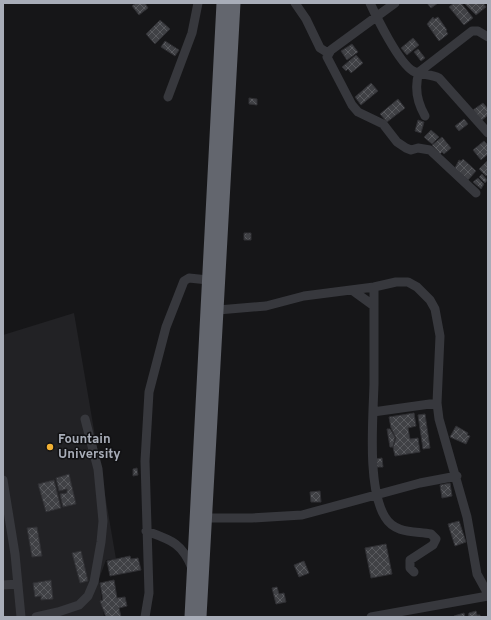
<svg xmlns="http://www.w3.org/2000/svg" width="491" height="620" font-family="Overpass,sans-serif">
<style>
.built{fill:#222225}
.building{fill:url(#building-cross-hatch);stroke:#303034}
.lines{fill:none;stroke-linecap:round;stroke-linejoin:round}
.minor{stroke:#37383d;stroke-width:9}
.highway{stroke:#63666e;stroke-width:13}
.poi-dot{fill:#f2b134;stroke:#111113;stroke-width:1.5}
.labels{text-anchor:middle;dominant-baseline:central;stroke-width:3;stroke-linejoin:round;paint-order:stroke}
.poi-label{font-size:13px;font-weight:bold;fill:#a8adb8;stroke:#111113;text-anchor:start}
</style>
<defs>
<pattern id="building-cross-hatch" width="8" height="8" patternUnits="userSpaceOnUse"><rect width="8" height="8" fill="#404145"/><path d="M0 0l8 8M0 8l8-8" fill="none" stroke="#595a5e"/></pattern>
</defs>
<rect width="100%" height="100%" fill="#161618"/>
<!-- built -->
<path class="built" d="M 74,313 L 116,559 L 106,560 L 99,579 L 104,617 L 3,617 L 3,335 Z"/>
<!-- building -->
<path class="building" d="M 136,3 L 145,3 L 148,8 L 139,15 L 132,6 Z
M 427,3 L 438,3 L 431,8 Z
M 454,3 L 461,3 L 473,18 L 464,25 L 449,7 Z
M 464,3 L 483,3 L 486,7 L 476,15 Z
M 433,17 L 434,19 L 438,17 L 447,30 L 446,31 L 448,34 L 439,41 L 427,24 Z
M 160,20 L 170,29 L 155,44 L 146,34 Z
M 413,38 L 419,45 L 407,55 L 401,48 Z
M 165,41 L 179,50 L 175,56 L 161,47 Z
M 352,44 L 358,52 L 347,60 L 341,51 Z
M 418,49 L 425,58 L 421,61 L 414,52 Z
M 356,55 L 363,63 L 351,73 L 348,69 L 346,71 L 342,67 Z
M 371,83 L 378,91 L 361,105 L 355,97 Z
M 249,98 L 257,99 L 257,105 L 249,104 Z
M 398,99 L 405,108 L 387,122 L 380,114 Z
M 483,103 L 488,109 L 488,115 L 481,121 L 473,110 Z
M 464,119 L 468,124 L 459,131 L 455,126 Z
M 418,120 L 424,122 L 421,133 L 415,131 Z
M 431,130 L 439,137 L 432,144 L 424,137 Z
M 442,137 L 451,148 L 444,154 L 442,152 L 440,154 L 432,145 Z
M 484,141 L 488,145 L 488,154 L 481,160 L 473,150 Z
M 463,159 L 476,171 L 468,180 L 455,168 L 459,160 L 461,161 Z
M 488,160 L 488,174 L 486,176 L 479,169 Z
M 482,174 L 487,180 L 485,183 L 479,177 Z
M 478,178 L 484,184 L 481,189 L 473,182 Z
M 244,233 L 251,233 L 251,240 L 244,240 Z
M 414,413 L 416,426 L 408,428 L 410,439 L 418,438 L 420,452 L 395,456 L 393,447 L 396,438 L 391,428 L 389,417 Z
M 425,414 L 430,448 L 423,449 L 418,415 Z
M 456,426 L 468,433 L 467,435 L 470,436 L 466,444 L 450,437 Z
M 387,429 L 390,429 L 395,437 L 393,447 L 390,447 Z
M 382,458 L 383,467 L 375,467 L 375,459 Z
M 137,468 L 138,475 L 133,476 L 133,469 Z
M 69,474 L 76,504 L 63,507 L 60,494 L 67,493 L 67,489 L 59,491 L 56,478 Z
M 54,480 L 61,508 L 46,512 L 38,484 Z
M 450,483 L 452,496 L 442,498 L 440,485 Z
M 320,491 L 321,502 L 311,502 L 310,492 Z
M 459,521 L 466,542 L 455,546 L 448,524 Z
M 37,527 L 42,556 L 32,557 L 27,528 Z
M 386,544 L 392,574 L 371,578 L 365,548 Z
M 81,551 L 88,581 L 80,583 L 72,553 Z
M 130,556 L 131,559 L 138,558 L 141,570 L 110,576 L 107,561 Z
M 304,561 L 309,573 L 299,577 L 294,565 Z
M 51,580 L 53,599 L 41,600 L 41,596 L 35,597 L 33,583 Z
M 114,580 L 117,598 L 125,597 L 127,606 L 119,608 L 121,617 L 106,617 L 100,601 L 103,600 L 100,583 Z
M 277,587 L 279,594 L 284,593 L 286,602 L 276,604 L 272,588 Z
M 476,611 L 477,615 L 480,615 L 480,617 L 468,617 L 469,613 Z
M 464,613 L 465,617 L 454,617 L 454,616 Z"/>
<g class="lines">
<!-- minor -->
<path class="minor" d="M 295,3 L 306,19 L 320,48 L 328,53
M 370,3 C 377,18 399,63 413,71 C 420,75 431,74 439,78 L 488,133
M 395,3 L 331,50 L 327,57 L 352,105 L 358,112 L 383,124 L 397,142 L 406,148 L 411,150 L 418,148 L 430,150 L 476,193
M 168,97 L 192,33 L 198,3
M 425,116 C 417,102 414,88 419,72 L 472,31 L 478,31 L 488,37
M 374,287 C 374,319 374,352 374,384 C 373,419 367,488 385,517 C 395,534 415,531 431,534 L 436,539 L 433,545 L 410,560 L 410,568 L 414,572
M 352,290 L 374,306
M 218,310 L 266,306 L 304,296 L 374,287 L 396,282 L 408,282 L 417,287 L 430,300 L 435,309 L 440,336 L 437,403 L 439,419 L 467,517 L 477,574 L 488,594
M 373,412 L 437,403
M 3,480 L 15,554 L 21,617
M 207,518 L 252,518 L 302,515 L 420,483 L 457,476
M 146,531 C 171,540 182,543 192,568
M 3,585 L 18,584
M 36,617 L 58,612 L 79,605 L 88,596 L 94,582 L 101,542 L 103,521 L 98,469 L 85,419
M 145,617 L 149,593 L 145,461 L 149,392 L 166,327 L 184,281 L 189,278 L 208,280
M 371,617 L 488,596"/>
<!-- highway -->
<path class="highway" d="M 191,617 L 223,3
M 200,617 L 234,3"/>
</g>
<!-- markers -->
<circle class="poi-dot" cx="50" cy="447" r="4"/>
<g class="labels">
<!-- poi labels -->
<g class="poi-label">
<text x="58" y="440">Fountain<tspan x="58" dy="15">University</tspan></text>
</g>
</g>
<!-- border -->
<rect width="491" height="620" fill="none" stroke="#a8adb8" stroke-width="8"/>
</svg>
